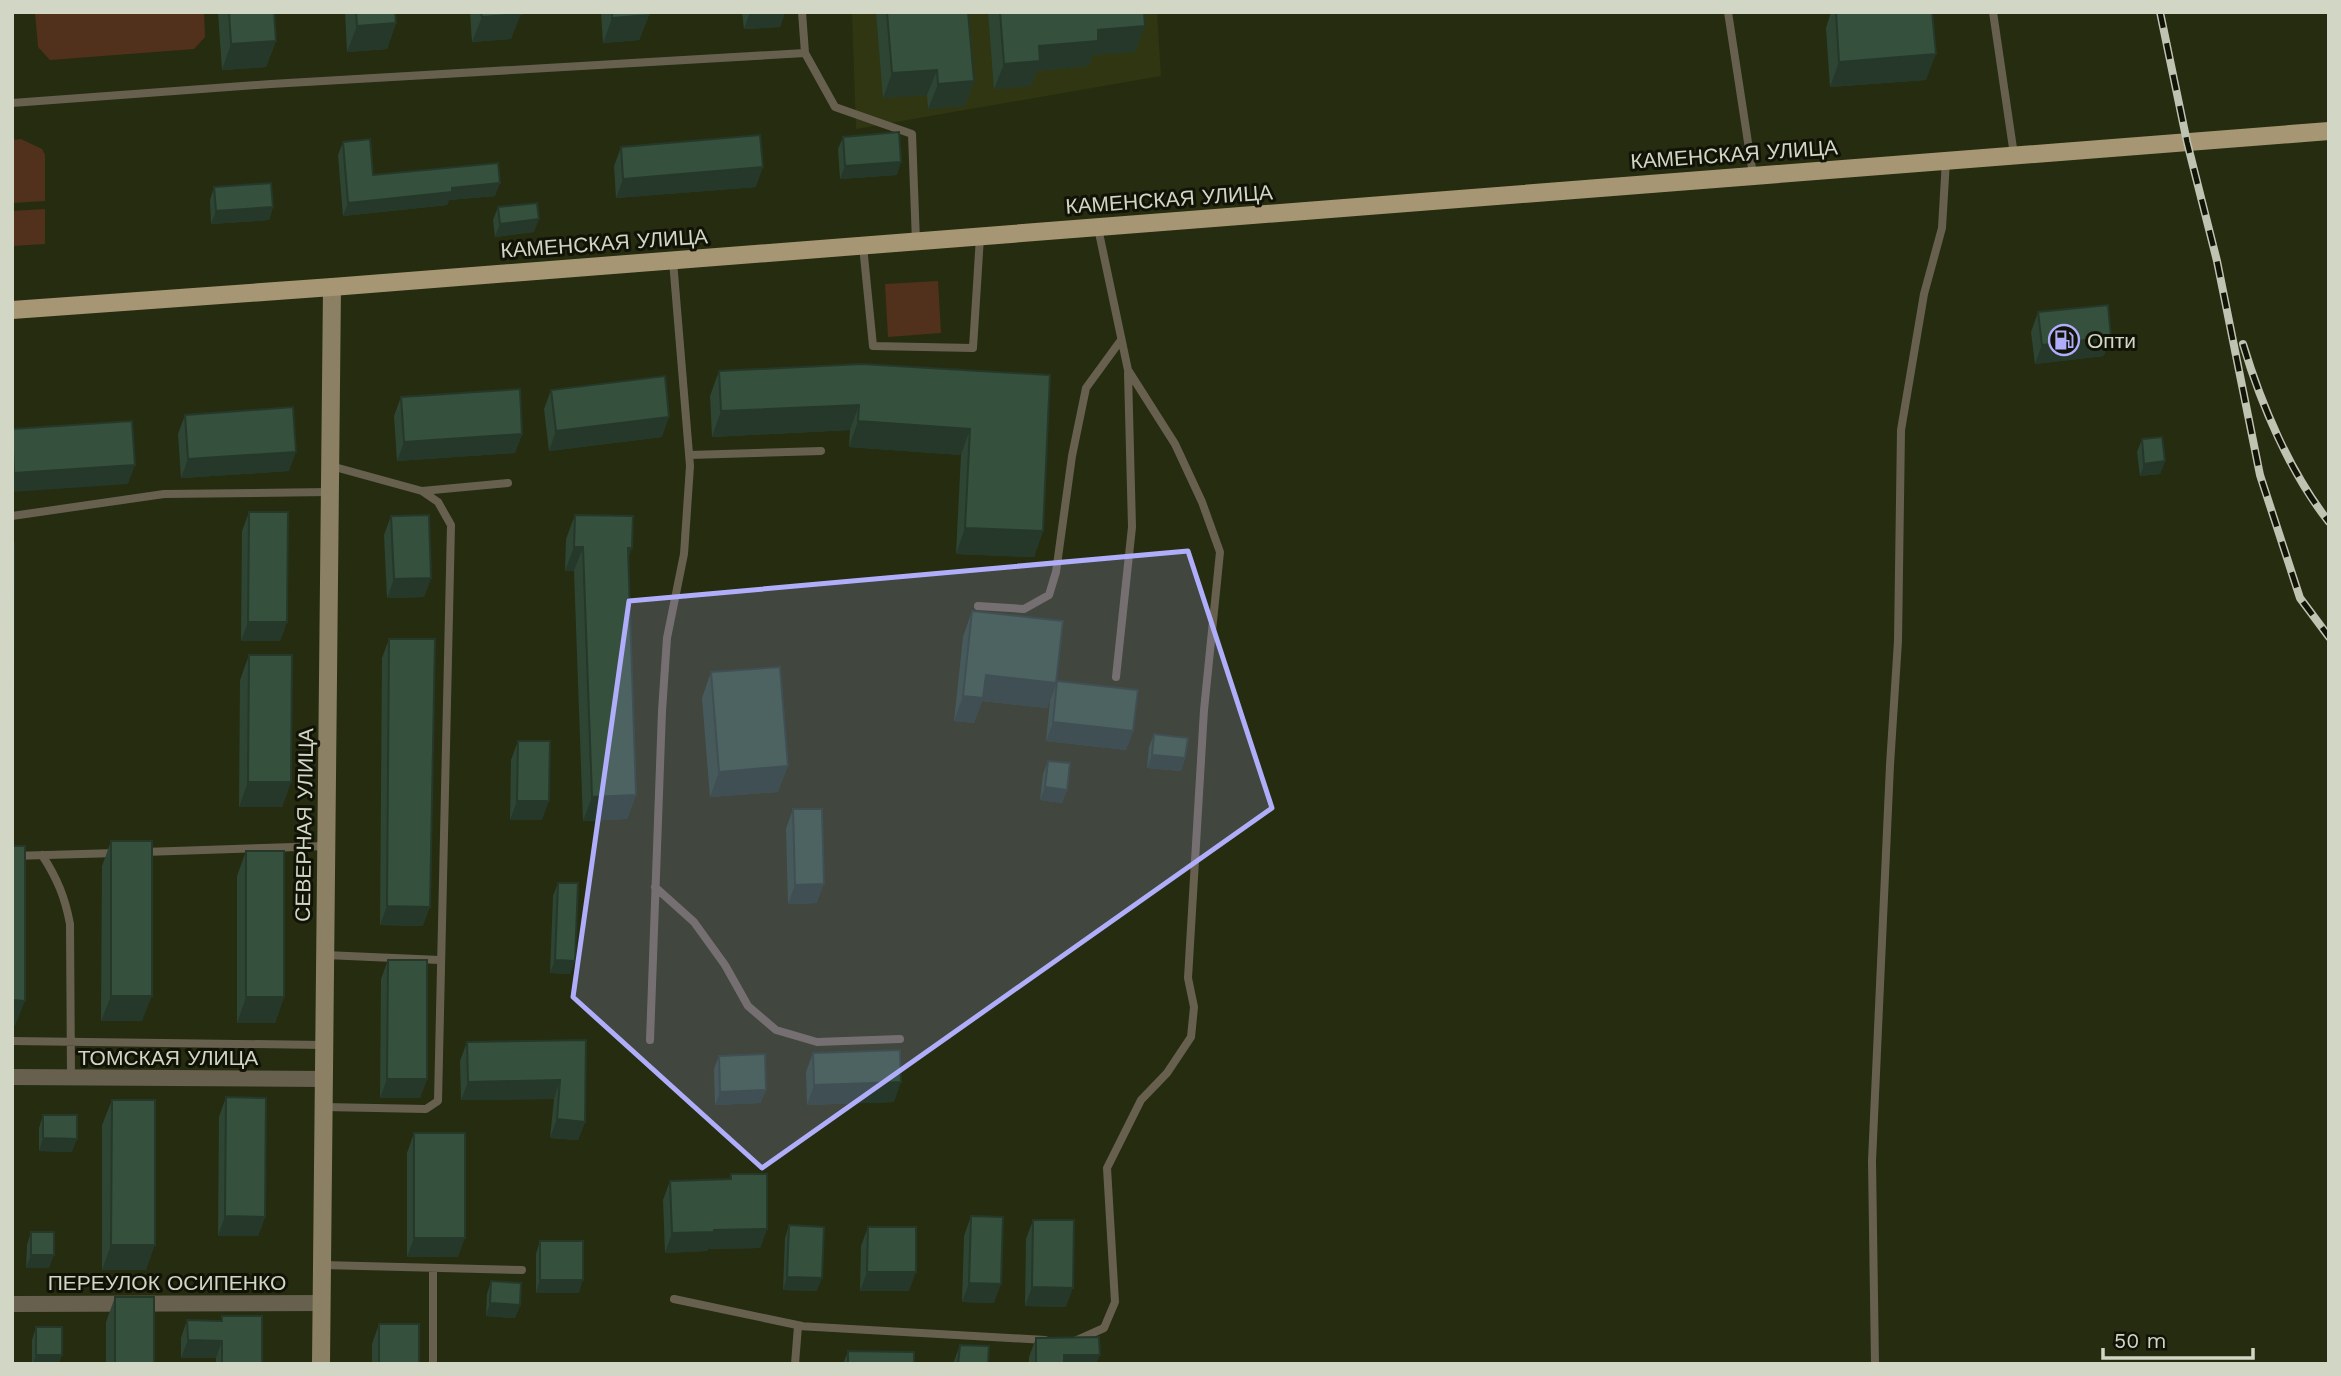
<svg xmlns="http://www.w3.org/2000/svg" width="2341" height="1376" font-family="'Work Sans',sans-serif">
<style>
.built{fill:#2f3611}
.green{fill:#51311c}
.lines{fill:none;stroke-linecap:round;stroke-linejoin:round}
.lane{stroke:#68604f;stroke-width:8}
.street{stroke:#68604f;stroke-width:16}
.secondary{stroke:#8b7f64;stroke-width:18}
.primary{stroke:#a79673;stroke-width:18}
.rail-casing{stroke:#bfc3b1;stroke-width:8}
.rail{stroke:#111307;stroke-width:5;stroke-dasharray:16;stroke-linecap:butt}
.wall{fill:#2e4534}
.shaded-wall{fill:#25382a}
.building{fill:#35503c;stroke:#25382a;stroke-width:2}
.marked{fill:#b0aefa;fill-opacity:0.2;stroke:#b0aefa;stroke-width:5;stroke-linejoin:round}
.labels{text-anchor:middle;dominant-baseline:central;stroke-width:6;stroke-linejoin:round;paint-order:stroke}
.street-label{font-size:21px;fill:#d2d6c5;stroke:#111307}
.poi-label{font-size:21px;fill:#d2d6c5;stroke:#111307;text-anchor:start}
</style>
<rect width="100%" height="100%" fill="#262c10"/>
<!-- built -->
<path class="built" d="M 852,12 L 1157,12 L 1161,76 L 856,129 Z"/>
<!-- green -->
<path class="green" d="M 35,12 L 204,12 L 205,37 L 194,49 L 50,60 L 38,47 Z
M 21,139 L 42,149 L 45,155 L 45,201 L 12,203 L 12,140 Z
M 45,209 L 45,244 L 12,246 L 12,211 Z
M 938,281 L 941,333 L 888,337 L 885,284 Z"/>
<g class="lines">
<!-- lane -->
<path class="lane" d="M 802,12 L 805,53
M 1728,12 L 1753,175
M 1993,12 L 2014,155
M 12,103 L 271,84 L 805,53 L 835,107 L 912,134 L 916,242
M 863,246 L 873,346 L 973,348 L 980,237
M 689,455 L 821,451
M 422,491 L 508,483
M 12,516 L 164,494 L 330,492
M 978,606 L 1024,609 L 1049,595 L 1056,572 L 1072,456 L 1086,388 L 1121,340
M 1116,677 L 1132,527 L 1128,373
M 144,852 L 326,846
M 42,855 C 57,878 65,897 70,924 L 71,1078
M 12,856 L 117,853
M 655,887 L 694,922 L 725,965 L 748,1006 L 776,1030 L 817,1042 L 900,1039
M 325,955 L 440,960
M 650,1040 L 662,711 L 667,638 L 684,554 L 690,466 L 673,261
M 12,1041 L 324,1045
M 324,1107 L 426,1109 L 438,1101 L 451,525 L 438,502 L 422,491 L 331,466
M 322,1265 L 522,1270
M 433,1268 L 433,1364
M 674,1299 L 802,1326
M 1075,1341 L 1104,1328 L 1115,1302 L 1107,1168 L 1141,1100 L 1167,1073 L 1191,1037 L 1194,1007 L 1188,978 L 1204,710 L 1220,552 L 1202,502 L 1175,444 L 1128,370 L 1098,228
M 795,1364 L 798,1326 L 1045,1340
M 1875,1364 L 1872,1161 L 1890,765 L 1898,641 L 1901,430 L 1924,294 L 1942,228 L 1946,160"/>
<!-- street -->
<path class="street" d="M 12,1077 L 324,1079
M 12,1304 L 322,1303"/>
<!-- secondary -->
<path class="secondary" d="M 321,1364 L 332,287"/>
<!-- primary -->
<path class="primary" d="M 12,310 L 332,287 L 2329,131"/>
<!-- rail casing -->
<g class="rail-casing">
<path id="rail" d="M 2160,12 L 2187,142 L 2217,261 L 2260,475 L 2300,598 L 2329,637
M 2243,344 C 2261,404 2290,473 2329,522"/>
</g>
<!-- rail -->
<use href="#rail" class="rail"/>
</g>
<!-- wall -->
<path class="wall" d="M 218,12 L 274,12 L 276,41 L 266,67 L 222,70 Z
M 345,12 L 395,12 L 396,23 L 387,49 L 347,52 Z
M 470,12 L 520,12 L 511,39 L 472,42 Z
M 601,12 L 649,12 L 649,15 L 639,40 L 603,43 Z
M 742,12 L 785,12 L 780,27 L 744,29 Z
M 876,12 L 968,12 L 974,81 L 965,106 L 928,109 L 927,95 L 883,98 Z
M 988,12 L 1144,12 L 1145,26 L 1135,52 L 1093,55 L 1089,66 L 1037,71 L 1031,86 L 994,89 Z
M 1831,12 L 1932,12 L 1926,80 L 1830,87 L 1826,28 Z
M 843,137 L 897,175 L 840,179 L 838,149 Z
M 343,142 L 373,175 L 495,196 L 449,200 L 447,205 L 343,216 L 338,155 Z
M 621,147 L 756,187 L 616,198 L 614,166 Z
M 214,187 L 273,207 L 269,220 L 211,224 L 210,200 Z
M 498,207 L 534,232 L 495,237 L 493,220 Z
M 2038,312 L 2104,356 L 2035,364 L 2031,332 Z
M 719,371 L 1050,375 L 1043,531 L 1034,557 L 956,554 L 961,455 L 849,447 L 850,430 L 712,437 L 710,396 Z
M 551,390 L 662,437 L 549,451 L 544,409 Z
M 401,397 L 522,434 L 515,453 L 397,461 L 394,416 Z
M 185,415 L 289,471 L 181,478 L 178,434 Z
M 2142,439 L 2165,461 L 2160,474 L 2140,476 L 2137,452 Z
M 249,512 L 287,622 L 280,641 L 241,641 L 242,531 Z
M 575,515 L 628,560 L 636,795 L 627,819 L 583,821 L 574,571 L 565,571 L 566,539 Z
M 391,516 L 431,578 L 424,597 L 387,598 L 384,535 Z
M 972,611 L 1056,683 L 1047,708 L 982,701 L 974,723 L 954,721 L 963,637 Z
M 389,639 L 423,926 L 380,925 L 382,658 Z
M 249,655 L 291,782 L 282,807 L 239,807 L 240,680 Z
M 711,672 L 778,792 L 710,797 L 702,698 Z
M 1057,681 L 1133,731 L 1126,750 L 1046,741 L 1050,701 Z
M 1154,734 L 1185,758 L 1181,771 L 1147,768 L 1149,747 Z
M 518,741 L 542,820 L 510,820 L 511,760 Z
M 1048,761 L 1067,790 L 1062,803 L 1040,800 L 1043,774 Z
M 793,809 L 817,903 L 788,904 L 786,829 Z
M 111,841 L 142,1021 L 101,1021 L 102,866 Z
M 246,851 L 284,997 L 275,1023 L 237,1023 L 237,876 Z
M 558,883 L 575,961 L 570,974 L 550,973 L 553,896 Z
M 388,960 L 427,1079 L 420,1098 L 380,1098 L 381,979 Z
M 586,1040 L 585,1122 L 578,1140 L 550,1138 L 554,1099 L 461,1100 L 460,1061 L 467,1042 Z
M 813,1053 L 894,1102 L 807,1105 L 806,1072 Z
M 719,1056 L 761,1103 L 715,1105 L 714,1069 Z
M 226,1097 L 265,1217 L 258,1236 L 218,1236 L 219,1117 Z
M 112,1100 L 146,1270 L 102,1270 L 102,1125 Z
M 43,1115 L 72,1152 L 39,1151 L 39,1128 Z
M 414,1133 L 458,1257 L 407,1257 L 407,1153 Z
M 731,1174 L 767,1229 L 760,1248 L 708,1249 L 707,1251 L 665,1253 L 663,1200 L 670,1181 L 729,1179 Z
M 971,1216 L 994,1303 L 962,1302 L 964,1236 Z
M 1033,1220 L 1066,1307 L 1025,1306 L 1026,1239 Z
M 789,1225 L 817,1291 L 783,1290 L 785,1238 Z
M 868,1227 L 909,1291 L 860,1291 L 861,1246 Z
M 31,1232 L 49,1268 L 26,1268 L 27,1245 Z
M 540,1241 L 579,1293 L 536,1293 L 536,1254 Z
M 491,1281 L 520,1305 L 515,1318 L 486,1316 L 487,1294 Z
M 115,1297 L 154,1364 L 106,1364 L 106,1322 Z
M 222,1316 L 262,1364 L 216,1364 L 216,1358 L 181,1358 L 181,1338 L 187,1320 L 221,1321 Z
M 379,1324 L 419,1364 L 372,1364 L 372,1344 Z
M 36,1327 L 59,1364 L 32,1364 L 32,1340 Z
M 1036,1338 L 1096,1364 L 1029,1364 L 1029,1357 Z
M 960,1345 L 988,1364 L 953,1364 Z
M 848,1351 L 914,1364 L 843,1364 Z"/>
<!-- shaded-wall -->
<path class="shaded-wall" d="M 750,12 L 785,12 L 780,27 L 744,29 Z
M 521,14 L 511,39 L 472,42 L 482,17 Z
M 649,15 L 639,40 L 603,43 L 612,18 Z
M 396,23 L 387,49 L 347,52 L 357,26 Z
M 1145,26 L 1135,52 L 1093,55 L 1089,66 L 1037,71 L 1031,86 L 994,89 L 1004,64 L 1039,46 L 1098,30 Z
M 276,41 L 266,67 L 222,70 L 231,44 Z
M 1936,54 L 1926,80 L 1830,87 L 1839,62 Z
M 937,70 L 927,95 L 883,98 L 892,73 Z
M 974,81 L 965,106 L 928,109 L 938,84 Z
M 901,162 L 897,175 L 840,179 L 845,166 Z
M 763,167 L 756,187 L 616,198 L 623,179 Z
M 500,183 L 495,196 L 449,200 L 447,205 L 343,216 L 348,203 L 452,188 Z
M 273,207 L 269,220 L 211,224 L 216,211 Z
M 539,219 L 534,232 L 495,237 L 500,224 Z
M 2111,337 L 2104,356 L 2035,364 L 2042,345 Z
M 859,405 L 850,430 L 712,437 L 721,411 Z
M 669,417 L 662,437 L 549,451 L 556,431 Z
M 858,421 L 970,429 L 961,455 L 849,447 Z
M 522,434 L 515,453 L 397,461 L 404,442 Z
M 296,452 L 289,471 L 181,478 L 188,459 Z
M 2165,461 L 2160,474 L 2140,476 L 2144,464 Z
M 135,465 L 128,484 L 12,492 L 12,477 L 14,473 Z
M 965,528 L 1043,531 L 1034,557 L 956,554 Z
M 574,547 L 583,547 L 574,571 L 565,571 Z
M 628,548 L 632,548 L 624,572 Z
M 431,578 L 424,597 L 387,598 L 394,579 Z
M 248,622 L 287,622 L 280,641 L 241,641 Z
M 986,675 L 1056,683 L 1047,708 L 982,701 L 974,723 L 954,721 L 963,696 Z
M 1053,722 L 1133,731 L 1126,750 L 1046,741 Z
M 1152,755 L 1185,758 L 1181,771 L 1147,768 Z
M 788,766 L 778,792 L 710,797 L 719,772 Z
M 248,782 L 291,782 L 282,807 L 239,807 Z
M 1045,787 L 1067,790 L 1062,803 L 1040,800 Z
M 636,795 L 627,819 L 583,821 L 592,797 Z
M 517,801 L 549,801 L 542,820 L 510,820 Z
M 824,884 L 817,903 L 788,904 L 795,885 Z
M 387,906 L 430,907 L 423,926 L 380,925 Z
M 555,960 L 575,961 L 570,974 L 550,973 Z
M 111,996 L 152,996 L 142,1021 L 101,1021 Z
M 246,997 L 284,997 L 275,1023 L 237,1023 Z
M 12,1000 L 25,1001 L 15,1026 L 12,1026 Z
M 387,1079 L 427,1079 L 420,1098 L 380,1098 Z
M 560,1080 L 554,1099 L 461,1100 L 468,1082 Z
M 901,1082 L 894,1102 L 807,1105 L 814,1085 Z
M 766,1090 L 761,1103 L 715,1105 L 720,1092 Z
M 557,1119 L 585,1122 L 578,1140 L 550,1138 Z
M 43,1138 L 77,1139 L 72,1152 L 39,1151 Z
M 225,1216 L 265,1217 L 258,1236 L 218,1236 Z
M 767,1229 L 760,1248 L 708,1249 L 707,1251 L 665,1253 L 672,1233 L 714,1230 Z
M 414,1238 L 465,1238 L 458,1257 L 407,1257 Z
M 111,1245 L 155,1245 L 146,1270 L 102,1270 Z
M 31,1255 L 54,1255 L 49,1268 L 26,1268 Z
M 867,1272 L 916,1272 L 909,1291 L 860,1291 Z
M 787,1277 L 822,1278 L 817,1291 L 783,1290 Z
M 540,1280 L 583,1280 L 579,1293 L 536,1293 Z
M 969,1283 L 1001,1284 L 994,1303 L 962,1302 Z
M 1032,1287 L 1073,1288 L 1066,1307 L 1025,1306 Z
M 490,1303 L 520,1305 L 515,1318 L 486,1316 Z
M 188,1340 L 222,1341 L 216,1358 L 181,1358 Z
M 36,1355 L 62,1355 L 59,1364 L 33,1364 Z
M 1064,1355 L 1100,1355 L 1096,1364 L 1061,1364 Z"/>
<!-- building -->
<path class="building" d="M 229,12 L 274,12 L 276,41 L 231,44 Z
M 356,12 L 395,12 L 396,23 L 357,26 Z
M 481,12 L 520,12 L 521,14 L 482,17 Z
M 612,12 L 649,12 L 649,15 L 612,18 Z
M 887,12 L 968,12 L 974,81 L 938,84 L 937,70 L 892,73 Z
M 1000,12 L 1144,12 L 1145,26 L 1098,30 L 1098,41 L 1039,46 L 1040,61 L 1004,64 Z
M 1836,12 L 1932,12 L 1936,54 L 1839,62 Z
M 899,132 L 901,162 L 845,166 L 843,137 Z
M 760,135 L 763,167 L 623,179 L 621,147 Z
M 370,139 L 373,175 L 498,163 L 500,183 L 452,188 L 452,192 L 348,203 L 343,142 Z
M 271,183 L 273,207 L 216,211 L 214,187 Z
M 537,203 L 539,219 L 500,224 L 498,207 Z
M 2108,305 L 2111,337 L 2042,345 L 2038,312 Z
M 862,364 L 1050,375 L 1043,531 L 965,528 L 970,429 L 858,421 L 859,405 L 721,411 L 719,371 Z
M 665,376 L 669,417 L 556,431 L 551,390 Z
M 520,389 L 522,434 L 404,442 L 401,397 Z
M 293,407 L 296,452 L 188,459 L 185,415 Z
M 132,421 L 135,465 L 14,473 L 12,429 Z
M 2162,437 L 2165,461 L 2144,464 L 2142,439 Z
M 249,512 L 288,512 L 287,622 L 248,622 Z
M 429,515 L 431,578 L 394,579 L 391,516 Z
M 575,515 L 633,516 L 632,548 L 628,548 L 636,795 L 592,797 L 583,547 L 574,547 Z
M 12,542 L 14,543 L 13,734 L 12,734 Z
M 972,611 L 1063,621 L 1056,683 L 986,675 L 983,698 L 963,696 Z
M 389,639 L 435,639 L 430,907 L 387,906 Z
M 249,655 L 292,655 L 291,782 L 248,782 Z
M 780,667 L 788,766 L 719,772 L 711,672 Z
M 1057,681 L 1138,690 L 1133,731 L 1053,722 Z
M 1154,734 L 1188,738 L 1185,758 L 1152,755 Z
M 518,741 L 550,741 L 549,801 L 517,801 Z
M 1048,761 L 1070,763 L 1067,790 L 1045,787 Z
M 793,809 L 822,809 L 824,884 L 795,885 Z
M 111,841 L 152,841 L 152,996 L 111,996 Z
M 12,846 L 25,846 L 25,1001 L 12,1000 Z
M 246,851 L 284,851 L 284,997 L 246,997 Z
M 558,883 L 578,883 L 575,961 L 555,960 Z
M 388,960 L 427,960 L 427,1079 L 387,1079 Z
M 586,1040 L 585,1122 L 557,1119 L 560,1080 L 468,1082 L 467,1042 Z
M 900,1050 L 901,1082 L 814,1085 L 813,1053 Z
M 765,1054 L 766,1090 L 720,1092 L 719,1056 Z
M 226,1097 L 266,1098 L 265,1217 L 225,1216 Z
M 112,1100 L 155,1100 L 155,1245 L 111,1245 Z
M 43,1115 L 77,1115 L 77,1139 L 43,1138 Z
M 414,1133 L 465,1133 L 465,1238 L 414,1238 Z
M 731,1174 L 767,1174 L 767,1229 L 714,1230 L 714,1232 L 672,1233 L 670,1181 L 731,1179 Z
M 971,1216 L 1003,1217 L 1001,1284 L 969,1283 Z
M 1033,1220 L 1074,1220 L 1073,1288 L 1032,1287 Z
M 789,1225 L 824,1227 L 822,1278 L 787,1277 Z
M 868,1227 L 916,1227 L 916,1272 L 867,1272 Z
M 31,1232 L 54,1232 L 54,1255 L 31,1255 Z
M 540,1241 L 583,1241 L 583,1280 L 540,1280 Z
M 491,1281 L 521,1283 L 520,1305 L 490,1303 Z
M 115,1297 L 154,1297 L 154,1364 L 115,1364 Z
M 222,1316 L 262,1316 L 262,1364 L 222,1364 L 222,1341 L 188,1340 L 187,1320 L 222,1321 Z
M 379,1324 L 419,1324 L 419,1364 L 379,1364 Z
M 36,1327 L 62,1327 L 62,1355 L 36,1355 Z
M 1099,1337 L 1100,1355 L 1064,1355 L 1064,1364 L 1036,1364 L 1036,1338 Z
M 960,1345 L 989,1346 L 988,1364 L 958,1364 Z
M 848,1351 L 914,1352 L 914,1364 L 848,1364 Z"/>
<!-- marked area -->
<path class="marked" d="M 1188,551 L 1272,808 L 762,1168 L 573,997 L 629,601 Z"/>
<!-- icons -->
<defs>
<g id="fuel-ring" transform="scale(1.575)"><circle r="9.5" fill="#111307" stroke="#b0aefa" stroke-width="1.5"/><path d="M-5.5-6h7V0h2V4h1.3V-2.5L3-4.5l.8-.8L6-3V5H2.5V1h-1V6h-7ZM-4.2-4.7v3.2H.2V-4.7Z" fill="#b0aefa"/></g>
</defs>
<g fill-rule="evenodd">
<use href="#fuel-ring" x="2064" y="340"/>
</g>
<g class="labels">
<!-- street labels -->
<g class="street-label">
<text transform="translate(1734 154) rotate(-4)">КАМЕНСКАЯ УЛИЦА</text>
<text transform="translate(1169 199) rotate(-4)">КАМЕНСКАЯ УЛИЦА</text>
<text transform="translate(604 243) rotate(-4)">КАМЕНСКАЯ УЛИЦА</text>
<text transform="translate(304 825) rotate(-89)">СЕВЕРНАЯ УЛИЦА</text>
<text x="168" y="1057">ТОМСКАЯ УЛИЦА</text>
<text x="167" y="1282">ПЕРЕУЛОК ОСИПЕНКО</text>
</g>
<!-- poi labels -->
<g class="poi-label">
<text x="2087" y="340">Опти</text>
</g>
</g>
<!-- border -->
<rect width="2341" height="1376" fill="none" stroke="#d2d6c5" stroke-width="28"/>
<!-- scale -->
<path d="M2103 1348v10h150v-10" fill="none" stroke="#d2d6c5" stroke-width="3.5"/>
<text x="2114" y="1348" font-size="21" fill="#d2d6c5" stroke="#111307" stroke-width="5" paint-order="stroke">50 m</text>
</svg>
